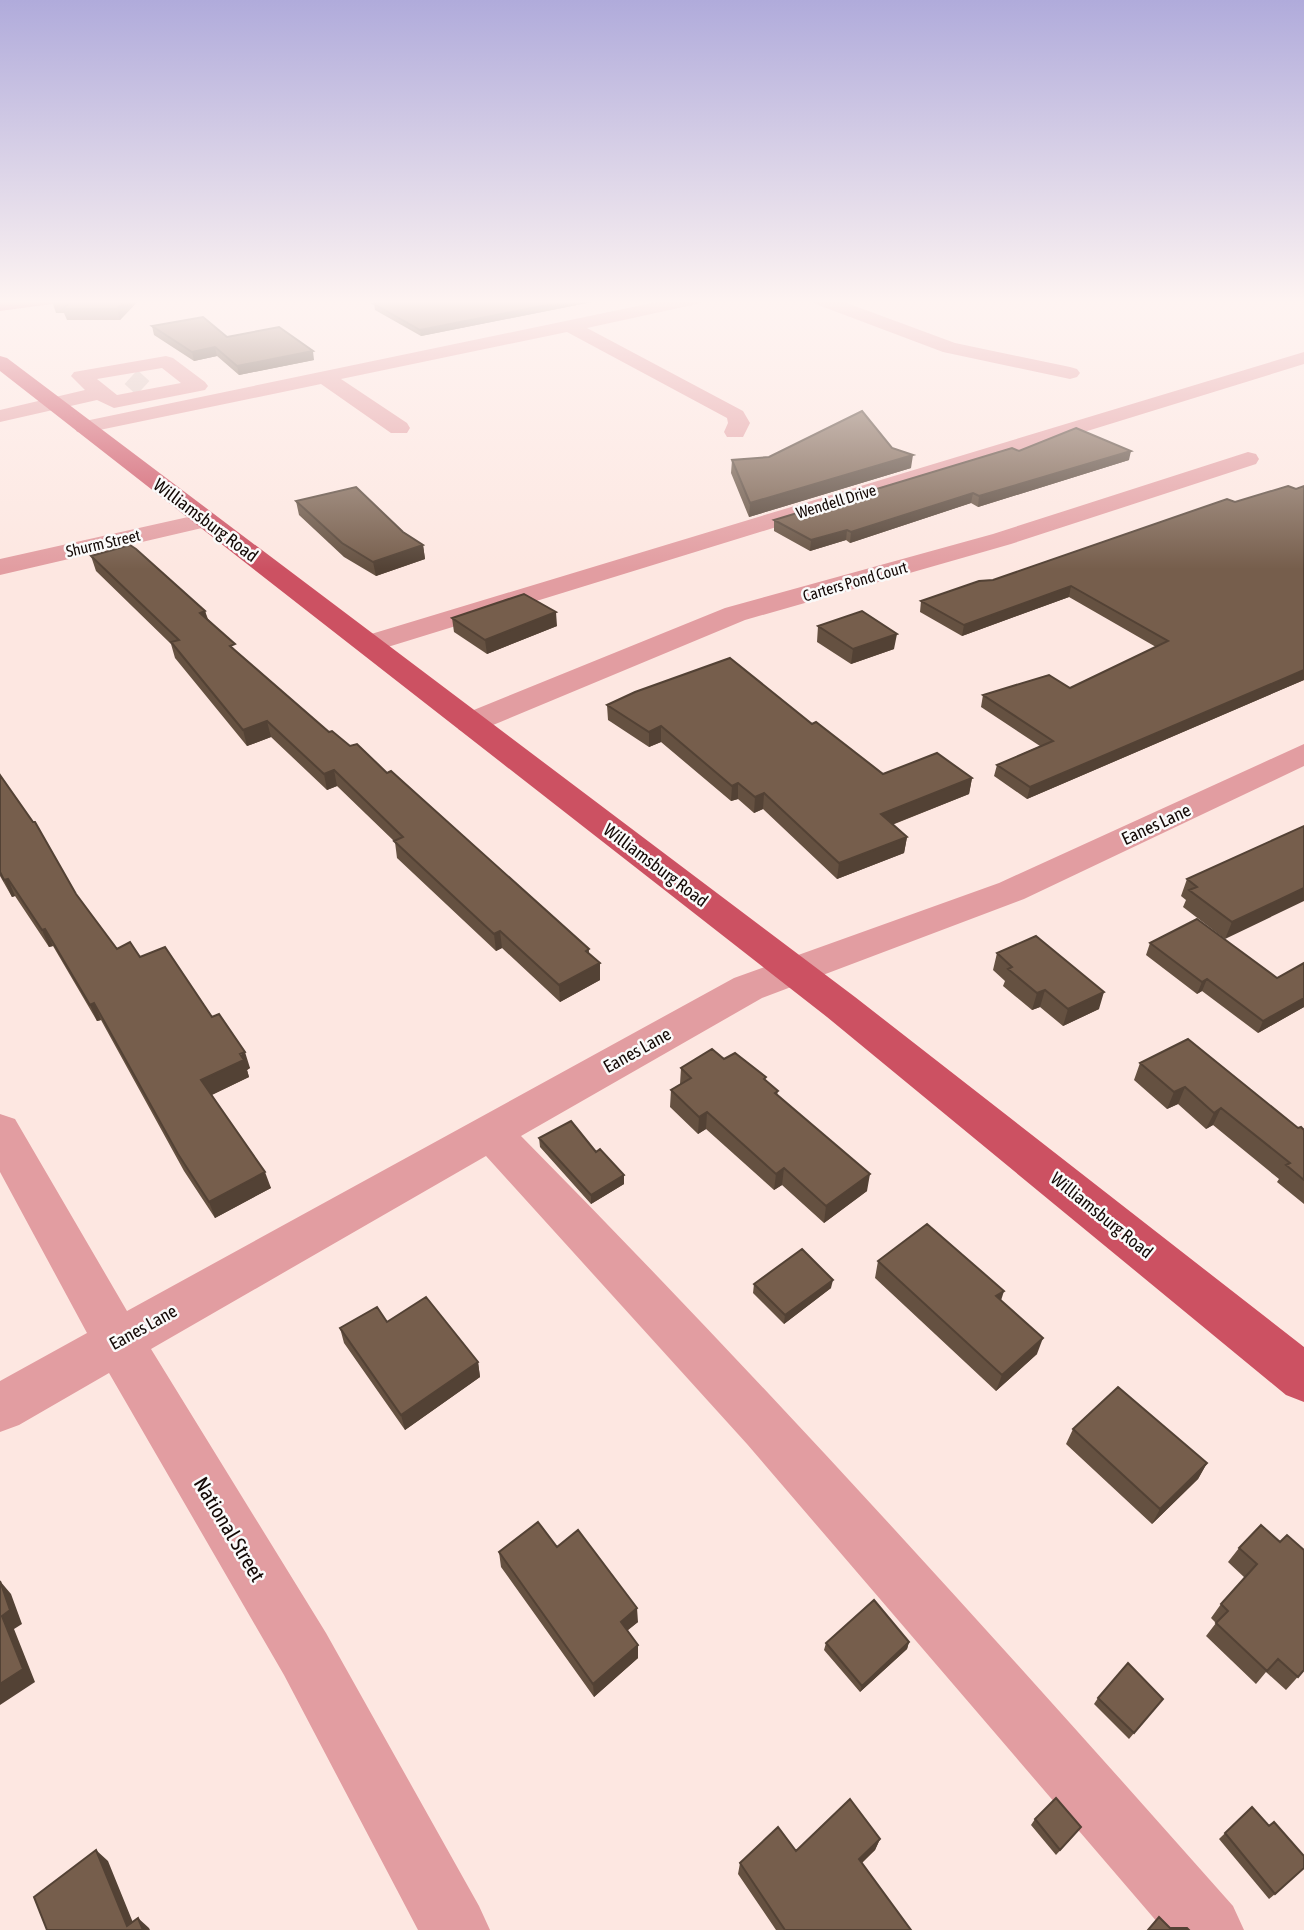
<svg xmlns="http://www.w3.org/2000/svg" width="1304" height="1930" font-family="'Asap Condensed',sans-serif">
<style>
.lines{fill:none;stroke-linecap:round;stroke-linejoin:round}
.minor-tunnel{stroke:#dac6c0;stroke-width:19;stroke-dasharray:19 10;stroke-linecap:butt}
.minor{fill:#e29da1;fill-rule:evenodd}
.major{fill:#cc5162;fill-rule:evenodd}
.wall{fill:#655141}
.shaded-wall{fill:#534235}
.building{fill:#765e4c;stroke:#534235;stroke-width:2}
.labels{text-anchor:middle;dominant-baseline:central;stroke-width:5;stroke-linejoin:round;paint-order:stroke}
.far-street-label{font-size:16px;fill:#140906;stroke:#fafafa}
.street-label{font-size:18px;fill:#140906;stroke:#fafafa}
.near-street-label{font-size:21px;fill:#140906;stroke:#fafafa}
</style>
<rect width="100%" height="100%" fill="#fde7e1"/>
<g class="lines">
<!-- minor-tunnel -->
<path class="minor-tunnel" d="M 131,377 L 143,388"/>
<!-- minor -->
<path class="minor" d="M 671,299 L 706,299 L 697,304 L 587,328 L 743,411 L 750,423 L 743,437 L 727,437 L 724,432 L 728,423 L 727,418 L 567,332 L 341,379 L 407,423 L 410,428 L 407,433 L 391,433 L 321,384 L 85,433 L 77,432 L 74,427 L 77,422 L 85,421 Z
M 810,299 L 836,299 L 955,343 L 1070,367 L 1077,369 L 1080,373 L 1077,377 L 1070,379 L 943,352 L 813,303 Z
M 1304,352 L 1304,364 L 378,650 L 368,653 L 358,650 L 354,644 L 358,638 Z
M 166,356 L 173,358 L 205,382 L 208,386 L 205,390 L 114,408 L 97,400 L 0,422 L 0,410 L 85,390 L 71,376 L 74,372 ZM 162,368 L 181,383 L 117,395 L 97,379 Z
M 1248,452 L 1256,454 L 1259,459 L 1256,464 L 1011,544 L 745,620 L 481,730 L 470,732 L 459,730 L 455,723 L 459,716 L 725,608 L 993,534 Z
M 206,513 L 215,515 L 218,520 L 215,525 L 0,575 L 0,559 Z
M 1304,744 L 1304,766 L 1024,899 L 762,998 L 521,1136 C 767,1385 1001,1644 1233,1906 L 1244,1930 L 1164,1930 L 747,1444 L 486,1156 L 151,1349 L 326,1633 L 479,1906 L 490,1930 L 418,1930 L 284,1675 L 109,1373 L 19,1425 L 0,1432 L 0,1381 L 87,1333 L 0,1172 L 0,1114 L 15,1119 L 127,1311 L 734,978 L 999,883 Z"/>
<!-- major -->
<path class="major" d="M 12,299 L 61,299 L 52,304 L 0,311 L 0,301 Z
M 0,356 L 7,358 L 855,997 L 1304,1347 L 1304,1402 L 1286,1395 L 827,1017 L 0,371 Z"/>
</g>
<!-- wall -->
<path class="wall" d="M 55,299 L 140,299 L 120,320 L 67,320 L 64,313 L 56,313 L 52,301 Z
M 607,299 L 421,336 L 375,310 L 374,304 Z
M 152,326 L 227,337 L 314,360 L 239,375 L 217,356 L 194,361 L 154,335 Z
M 892,448 L 911,468 L 749,517 L 731,473 L 732,460 Z
M 1019,451 L 1129,460 L 978,507 L 971,503 L 850,543 L 846,540 L 810,551 L 774,531 L 774,520 Z
M 1304,486 L 1304,680 L 1027,799 L 994,776 L 997,765 L 1040,746 L 981,707 L 983,695 L 1070,688 L 1156,647 L 1069,597 L 962,636 L 920,612 L 921,601 L 993,580 L 1235,502 L 1296,489 Z
M 296,501 L 403,532 L 423,545 L 425,559 L 376,576 L 344,557 L 299,515 Z
M 91,556 L 205,611 L 208,619 L 237,652 L 329,732 L 387,773 L 589,949 L 589,954 L 600,963 L 600,980 L 560,1002 L 502,948 L 496,951 L 397,858 L 395,842 L 337,786 L 327,790 L 271,737 L 247,746 L 175,658 L 171,644 L 96,571 Z
M 452,618 L 557,626 L 487,654 L 454,632 Z
M 818,626 L 894,649 L 851,664 L 817,642 Z
M 607,705 L 812,724 L 883,774 L 972,778 L 969,794 L 892,825 L 907,837 L 904,853 L 837,879 L 763,809 L 754,813 L 738,799 L 731,801 L 661,742 L 649,747 L 608,720 Z
M 0,775 L 76,894 L 117,949 L 140,957 L 212,1017 L 250,1068 L 247,1070 L 249,1077 L 212,1095 L 271,1188 L 215,1218 L 184,1171 L 101,1020 L 97,1021 L 53,946 L 49,947 L 15,896 L 12,897 L 0,876 Z
M 1304,826 L 1225,939 L 1183,907 L 1186,900 L 1181,896 L 1187,879 Z
M 1150,943 L 1277,978 L 1304,963 L 1304,1007 L 1258,1033 L 1202,991 L 1197,994 L 1146,955 Z
M 997,953 L 1099,1009 L 1063,1026 L 1040,1007 L 1032,1010 L 1003,986 L 1005,981 L 993,970 Z
M 724,1059 L 766,1080 L 778,1091 L 777,1095 L 867,1191 L 824,1223 L 782,1185 L 774,1190 L 706,1129 L 698,1134 L 670,1107 L 671,1090 L 680,1084 L 681,1068 Z
M 1140,1063 L 1298,1128 L 1304,1130 L 1304,1204 L 1277,1182 L 1279,1179 L 1213,1125 L 1206,1129 L 1178,1104 L 1167,1109 L 1134,1080 Z
M 539,1138 L 596,1152 L 624,1175 L 624,1184 L 591,1204 L 540,1147 Z
M 878,1261 L 1001,1301 L 1037,1354 L 996,1391 L 875,1278 Z
M 754,1284 L 831,1288 L 784,1324 L 753,1293 Z
M 387,1322 L 478,1362 L 480,1377 L 405,1430 L 344,1343 L 340,1328 Z
M 1073,1429 L 1207,1463 L 1198,1479 L 1152,1524 L 1066,1444 Z
M 1261,1525 L 1304,1670 L 1286,1690 L 1266,1672 L 1256,1684 L 1206,1636 L 1216,1623 L 1211,1618 L 1221,1604 L 1245,1578 L 1228,1562 L 1239,1548 Z
M 557,1547 L 638,1622 L 627,1631 L 638,1645 L 638,1658 L 594,1697 L 501,1567 L 499,1552 Z
M 909,1642 L 907,1649 L 860,1692 L 824,1650 L 826,1643 Z
M 1098,1698 L 1163,1699 L 1129,1739 L 1094,1704 Z
M 1252,1807 L 1275,1894 L 1269,1899 L 1219,1839 Z
M 1035,1819 L 1077,1832 L 1056,1855 L 1031,1825 Z
M 880,1839 L 875,1850 L 862,1863 L 911,1930 L 776,1930 L 738,1874 L 740,1863 L 796,1851 Z"/>
<!-- shaded-wall -->
<path class="shaded-wall" d="M 127,299 L 140,299 L 120,320 L 117,309 Z
M 578,299 L 607,299 L 421,336 L 420,330 Z
M 215,347 L 217,356 L 194,361 L 192,352 Z
M 313,351 L 314,360 L 239,375 L 237,366 Z
M 1131,451 L 1129,460 L 978,507 L 979,496 Z
M 913,455 L 911,468 L 749,517 L 750,503 Z
M 973,493 L 971,503 L 850,543 L 851,532 Z
M 847,530 L 846,540 L 810,551 L 811,540 Z
M 423,545 L 425,559 L 376,576 L 373,562 Z
M 1071,586 L 1069,597 L 962,636 L 964,625 Z
M 205,611 L 209,626 L 200,613 Z
M 556,612 L 557,626 L 487,654 L 485,640 Z
M 897,634 L 894,649 L 851,664 L 853,649 Z
M 1304,670 L 1304,680 L 1027,799 L 1030,787 Z
M 267,721 L 271,737 L 247,746 L 243,730 Z
M 661,726 L 661,742 L 649,747 L 649,732 Z
M 334,770 L 337,786 L 327,790 L 324,774 Z
M 972,778 L 969,794 L 878,830 L 881,814 Z
M 738,783 L 738,799 L 731,801 L 732,786 Z
M 764,793 L 763,809 L 754,813 L 755,797 Z
M 907,837 L 904,853 L 837,879 L 839,863 Z
M 8,879 L 15,896 L 12,897 L 4,880 Z
M 1304,888 L 1304,901 L 1225,939 L 1232,922 Z
M 45,929 L 53,946 L 49,947 L 42,930 Z
M 500,931 L 502,948 L 496,951 L 494,934 Z
M 600,963 L 600,980 L 560,1002 L 559,985 Z
M 1207,979 L 1202,991 L 1197,994 L 1202,982 Z
M 1045,990 L 1040,1007 L 1032,1010 L 1037,993 Z
M 1104,992 L 1099,1009 L 1063,1026 L 1068,1009 Z
M 1304,998 L 1304,1007 L 1258,1033 L 1263,1021 Z
M 94,1003 L 101,1020 L 97,1021 L 90,1005 Z
M 245,1052 L 250,1068 L 247,1070 L 249,1077 L 207,1097 L 201,1080 Z
M 1185,1087 L 1178,1104 L 1167,1109 L 1174,1092 Z
M 1221,1108 L 1213,1125 L 1206,1129 L 1214,1113 Z
M 707,1112 L 706,1129 L 698,1134 L 699,1117 Z
M 784,1168 L 782,1185 L 774,1190 L 776,1174 Z
M 265,1172 L 271,1188 L 215,1218 L 209,1202 Z
M 870,1174 L 867,1191 L 824,1223 L 826,1206 Z
M 624,1175 L 624,1184 L 591,1204 L 591,1195 Z
M 833,1280 L 831,1288 L 784,1324 L 785,1315 Z
M 1004,1291 L 999,1307 L 996,1296 Z
M 1043,1338 L 1037,1354 L 996,1391 L 1002,1375 Z
M 478,1362 L 480,1377 L 405,1430 L 401,1415 Z
M 1207,1463 L 1198,1479 L 1152,1524 L 1160,1509 Z
M 0,1581 L 11,1594 L 22,1624 L 14,1629 L 35,1682 L 0,1705 Z
M 637,1608 L 638,1622 L 621,1635 L 621,1622 Z
M 909,1642 L 907,1649 L 860,1692 L 862,1686 Z
M 638,1645 L 638,1658 L 594,1697 L 593,1684 Z
M 880,1839 L 875,1850 L 855,1869 L 859,1859 Z
M 96,1850 L 108,1861 L 136,1930 L 127,1926 Z
M 138,1918 L 149,1928 L 150,1930 L 143,1930 Z"/>
<!-- building -->
<path class="building" d="M 55,299 L 127,299 L 117,309 L 63,309 L 71,301 L 52,301 Z
M 401,299 L 578,299 L 420,330 L 374,304 Z
M 203,317 L 227,337 L 279,327 L 313,351 L 237,366 L 215,347 L 192,352 L 152,326 Z
M 862,411 L 892,448 L 913,455 L 750,503 L 732,460 L 769,457 Z
M 1076,428 L 1131,451 L 979,496 L 973,493 L 851,532 L 847,530 L 811,540 L 774,520 L 1012,448 L 1019,451 Z
M 1288,486 L 1296,489 L 1304,486 L 1304,670 L 1030,787 L 997,765 L 1053,741 L 983,695 L 1049,675 L 1070,688 L 1168,641 L 1071,586 L 964,625 L 921,601 L 979,581 L 993,580 L 1227,499 L 1235,502 Z
M 356,487 L 403,532 L 423,545 L 373,562 L 342,543 L 296,501 Z
M 130,545 L 136,549 L 205,611 L 200,613 L 235,644 L 230,646 L 329,732 L 332,731 L 350,746 L 357,744 L 387,773 L 391,771 L 589,949 L 586,951 L 600,963 L 559,985 L 500,931 L 494,934 L 394,841 L 403,837 L 334,770 L 324,774 L 267,721 L 243,730 L 171,642 L 179,640 L 91,556 Z
M 524,594 L 556,612 L 485,640 L 452,618 Z
M 862,611 L 897,634 L 853,649 L 818,626 Z
M 730,658 L 812,724 L 816,722 L 883,774 L 937,753 L 972,778 L 881,814 L 907,837 L 839,863 L 764,793 L 755,797 L 738,783 L 732,786 L 661,726 L 649,732 L 607,705 L 635,692 Z
M 0,775 L 33,822 L 35,822 L 76,894 L 117,949 L 130,942 L 140,957 L 165,947 L 212,1017 L 219,1014 L 245,1052 L 240,1054 L 244,1060 L 201,1080 L 265,1172 L 209,1202 L 178,1154 L 94,1003 L 90,1005 L 45,929 L 42,930 L 8,879 L 4,880 L 0,872 Z
M 1304,826 L 1304,888 L 1232,922 L 1189,890 L 1197,887 L 1187,879 Z
M 1197,919 L 1277,978 L 1304,963 L 1304,998 L 1263,1021 L 1207,979 L 1202,982 L 1150,943 Z
M 1036,936 L 1104,992 L 1068,1009 L 1045,990 L 1037,993 L 1008,969 L 1012,967 L 997,953 Z
M 1188,1039 L 1298,1128 L 1301,1127 L 1304,1130 L 1304,1180 L 1286,1165 L 1290,1163 L 1221,1108 L 1214,1113 L 1185,1087 L 1174,1092 L 1140,1063 Z
M 712,1049 L 724,1059 L 735,1053 L 766,1077 L 764,1079 L 778,1091 L 775,1093 L 870,1174 L 826,1206 L 784,1168 L 776,1174 L 707,1112 L 699,1117 L 671,1090 L 691,1078 L 681,1068 Z
M 571,1121 L 596,1152 L 600,1149 L 624,1175 L 591,1195 L 539,1138 Z
M 927,1224 L 1004,1291 L 996,1296 L 1043,1338 L 1002,1375 L 878,1261 Z
M 802,1249 L 833,1280 L 785,1315 L 754,1284 Z
M 426,1297 L 478,1362 L 401,1415 L 340,1328 L 377,1307 L 387,1322 Z
M 1118,1387 L 1207,1463 L 1160,1509 L 1073,1429 Z
M 538,1522 L 557,1547 L 578,1530 L 637,1608 L 621,1622 L 638,1645 L 593,1684 L 499,1552 Z
M 1261,1525 L 1280,1542 L 1287,1535 L 1304,1550 L 1304,1670 L 1298,1677 L 1278,1659 L 1267,1671 L 1216,1623 L 1228,1611 L 1221,1604 L 1257,1564 L 1239,1548 Z
M 0,1581 L 10,1610 L 2,1616 L 23,1669 L 0,1684 Z
M 874,1600 L 909,1642 L 862,1686 L 826,1643 Z
M 1128,1663 L 1163,1699 L 1134,1733 L 1098,1698 Z
M 1056,1798 L 1081,1827 L 1060,1850 L 1035,1819 Z
M 850,1799 L 880,1839 L 859,1859 L 911,1930 L 785,1930 L 740,1863 L 778,1827 L 796,1851 Z
M 1252,1807 L 1269,1826 L 1274,1822 L 1304,1856 L 1304,1868 L 1275,1894 L 1225,1833 Z
M 96,1850 L 127,1926 L 138,1918 L 143,1930 L 47,1930 L 34,1897 Z
M 1159,1917 L 1170,1928 L 1187,1928 L 1189,1930 L 1148,1930 Z"/>
<!-- sky -->
<linearGradient id="sky" x2="0" y2="1"><stop stop-color="#b0abdb"/><stop offset="0.53" stop-color="#fef4f2"/><stop offset="1" stop-color="#fef4f2" stop-opacity="0"/></linearGradient>
<rect width="1304" height="569" fill="url(#sky)"/>
<g class="labels">
<!-- far-street labels -->
<g class="far-street-label">
<text transform="translate(836 501) rotate(-17)">Wendell Drive</text>
<text transform="translate(103 543) rotate(-13)">Shurm Street</text>
<text transform="translate(855 581) rotate(-16)">Carters Pond Court</text>
</g>
<!-- street labels -->
<g class="street-label">
<text transform="translate(206 520) rotate(37)">Williamsburg Road</text>
<text transform="translate(1156 824) rotate(-25)">Eanes Lane</text>
<text transform="translate(656 865) rotate(37)">Williamsburg Road</text>
<text transform="translate(637 1050) rotate(-29)">Eanes Lane</text>
<text transform="translate(1102 1215) rotate(39)">Williamsburg Road</text>
<text transform="translate(143 1327) rotate(-29)">Eanes Lane</text>
</g>
<!-- near-street labels -->
<g class="near-street-label">
<text transform="translate(230 1529) rotate(59)">National Street</text>
</g>
</g>
</svg>
